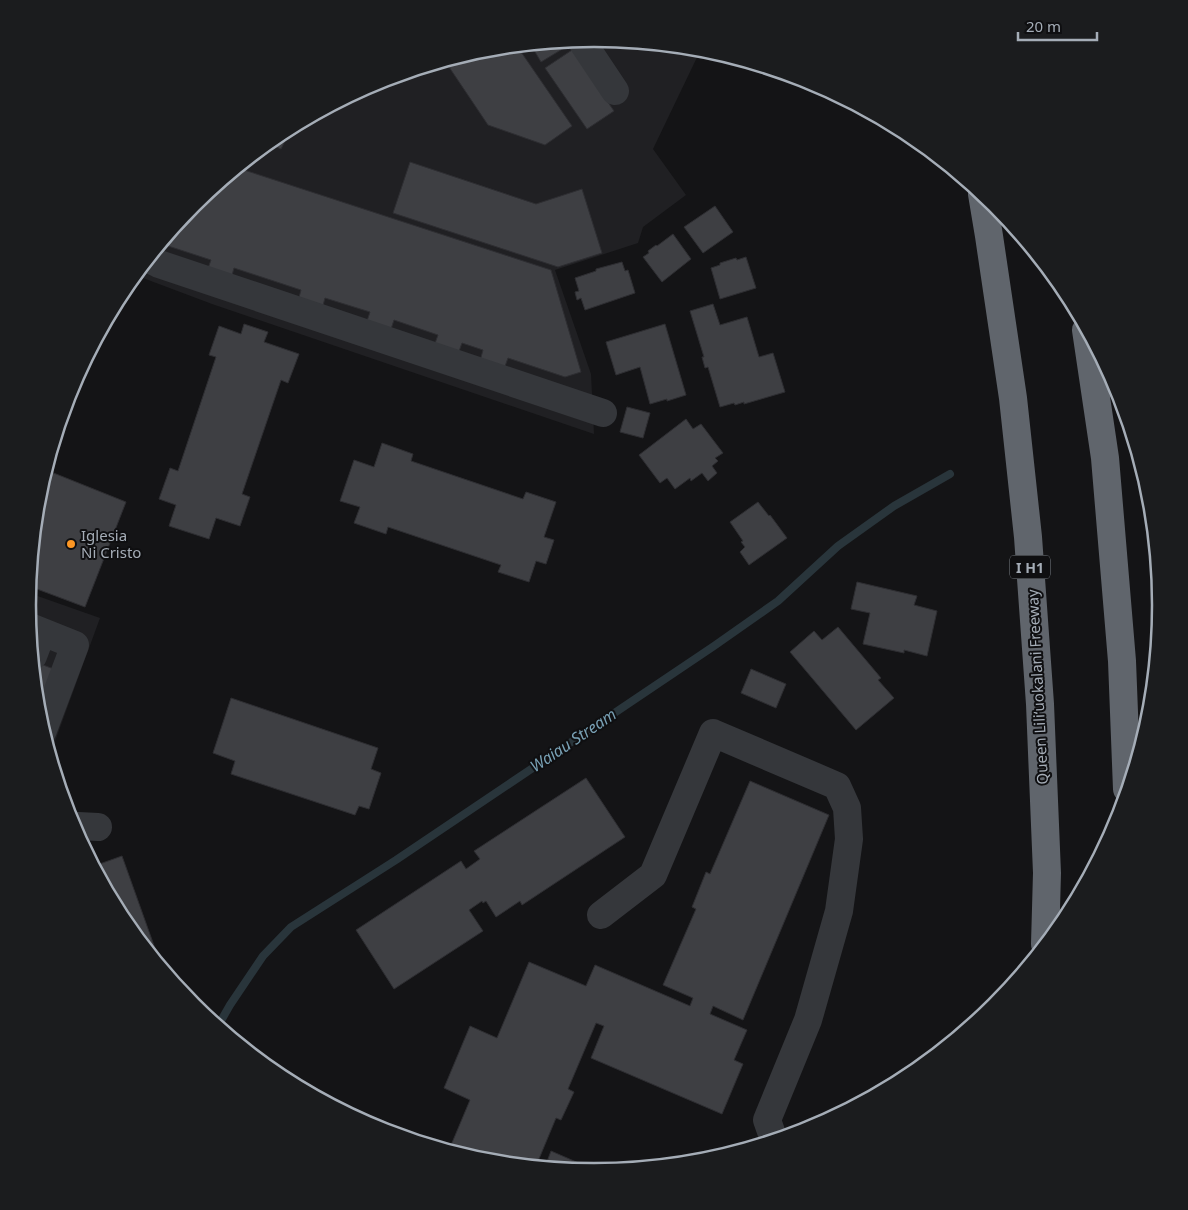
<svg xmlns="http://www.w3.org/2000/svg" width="1188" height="1210" font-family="'Noto Sans',sans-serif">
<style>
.built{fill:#202023}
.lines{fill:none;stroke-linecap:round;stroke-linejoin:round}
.stream{stroke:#29353b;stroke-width:8}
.building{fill:#3e3f43;stroke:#2e2e32}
.minor{stroke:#35373b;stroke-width:28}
.highway{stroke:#60656c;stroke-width:28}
.poi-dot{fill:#fd9724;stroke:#0f0f11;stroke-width:2}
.labels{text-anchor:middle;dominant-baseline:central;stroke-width:4;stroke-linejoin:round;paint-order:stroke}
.shield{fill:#0f0f11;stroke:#787e85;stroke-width:1}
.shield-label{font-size:14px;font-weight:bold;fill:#a5adb7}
.poi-label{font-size:15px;fill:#a5adb7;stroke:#0f0f11;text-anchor:start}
.street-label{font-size:15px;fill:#a5adb7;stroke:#0f0f11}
.water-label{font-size:16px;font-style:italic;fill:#79a1b5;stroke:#0f0f11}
.rim{fill:none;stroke:#a5adb7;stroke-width:2.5}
</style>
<rect width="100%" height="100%" fill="#141416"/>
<!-- built -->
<path class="built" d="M 594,39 L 701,49 L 653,149 L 686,195 L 643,227 L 638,243 L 555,270 L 591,374 L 594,434 L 212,304 L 135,275 L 194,204 L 280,134 L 377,82 L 484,49 Z
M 29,593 L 100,618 L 50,755 L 38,715 L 28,605 Z"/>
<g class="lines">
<!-- stream -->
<path class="stream" d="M 218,1026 L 230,1005 L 263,956 L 291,927 L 396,860 L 714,646 L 778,601 L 838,546 L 894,506 L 950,474"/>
</g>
<!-- building -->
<path class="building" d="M 567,41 L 569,45 L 541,62 L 531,45 Z
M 517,46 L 572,126 L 545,145 L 488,125 L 445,61 L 484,49 Z
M 572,50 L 614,111 L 587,129 L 545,68 Z
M 292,127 L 281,149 L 268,143 L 280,134 Z
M 410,162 L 536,204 L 582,189 L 602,253 L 558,267 L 393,213 Z
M 238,168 L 551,270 L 581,372 L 565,377 L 508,358 L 504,369 L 480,361 L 483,350 L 462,343 L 458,354 L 434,346 L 438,335 L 394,320 L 390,332 L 366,324 L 370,312 L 325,298 L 322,309 L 298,301 L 301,290 L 234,268 L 231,279 L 207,271 L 211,260 L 165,245 L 168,236 L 194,204 Z
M 715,206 L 733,232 L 703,253 L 684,227 Z
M 673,234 L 691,259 L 662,282 L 643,257 L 649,253 L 648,251 L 656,245 L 657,246 Z
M 746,257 L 756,288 L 720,299 L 711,268 L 720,265 L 720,263 L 736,258 L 737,260 Z
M 622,262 L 625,271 L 628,270 L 635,293 L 585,310 L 581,298 L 577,300 L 575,292 L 579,291 L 575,278 L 596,271 L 596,269 Z
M 713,304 L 720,325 L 747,317 L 759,357 L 773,353 L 785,392 L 744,404 L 744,402 L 735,405 L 734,403 L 720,407 L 708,367 L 705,368 L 702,357 L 704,357 L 690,311 Z
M 244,324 L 268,332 L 264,342 L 299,354 L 288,383 L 281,380 L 242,494 L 250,497 L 240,526 L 216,518 L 209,539 L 169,526 L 176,505 L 159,499 L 170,468 L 178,471 L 216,357 L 209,355 L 219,326 L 241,334 Z
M 665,324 L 686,395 L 667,401 L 667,399 L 650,404 L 640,367 L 616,375 L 606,342 Z
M 627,407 L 650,413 L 643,438 L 620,432 Z
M 686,419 L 693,429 L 701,424 L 723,453 L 715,458 L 718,461 L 712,466 L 717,473 L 708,481 L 702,473 L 691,481 L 690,478 L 675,489 L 667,478 L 660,483 L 639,455 Z
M 382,443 L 413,454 L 411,461 L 523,499 L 526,492 L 556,502 L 544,537 L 554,540 L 546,564 L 536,561 L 529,582 L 498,572 L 501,565 L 388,527 L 386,534 L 354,523 L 360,507 L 340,501 L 354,460 L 374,467 Z
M 46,470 L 126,502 L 85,607 L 29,586 L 38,494 Z
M 758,502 L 769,516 L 770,515 L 787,538 L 749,565 L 740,552 L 745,547 L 741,542 L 743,541 L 730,522 Z
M 857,582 L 917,596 L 914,605 L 937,611 L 927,656 L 904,650 L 904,653 L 863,644 L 870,613 L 851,609 Z
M 838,627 L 881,678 L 878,680 L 894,698 L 856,730 L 790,652 L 814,631 L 822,640 Z
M 33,661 L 56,670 L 38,716 Z
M 751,669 L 786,684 L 776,708 L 741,693 Z
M 231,698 L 378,748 L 371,769 L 381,773 L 369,809 L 359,806 L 355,815 L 231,774 L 235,761 L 213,753 Z
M 586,778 L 625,837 L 522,905 L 520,901 L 496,917 L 486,901 L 483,903 L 482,901 L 469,910 L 483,931 L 394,989 L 356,930 L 461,861 L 466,869 L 480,859 L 474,851 Z
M 750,781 L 829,815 L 743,1020 L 713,1006 L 710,1014 L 747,1030 L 734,1060 L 743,1064 L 722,1114 L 591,1058 L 604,1026 L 596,1023 L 568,1089 L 574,1092 L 561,1120 L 556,1118 L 536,1166 L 483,1161 L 449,1150 L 470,1100 L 444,1088 L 470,1026 L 497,1038 L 529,962 L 586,986 L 595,965 L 690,1006 L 693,998 L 663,985 L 696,909 L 692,907 L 706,872 L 710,874 Z
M 122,856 L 162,968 L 123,919 L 94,866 Z
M 551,1151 L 597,1171 L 545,1167 Z"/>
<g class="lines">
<!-- minor -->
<path class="minor" d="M 581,40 L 615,91
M 149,259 L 159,264 L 603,413
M 30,627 L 75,645 L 43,730
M 33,656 L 42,632
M 74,827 L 78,826 L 98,827
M 601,915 L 653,875 L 713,733 L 837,786 L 847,808 L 849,839 L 839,911 L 808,1020 L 767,1120 L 774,1140"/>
<!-- highway -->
<path class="highway" d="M 982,194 L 989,236 L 1013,398 L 1028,537 L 1040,704 L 1047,873 L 1045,944
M 1086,330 L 1105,458 L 1122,661 L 1127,789"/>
</g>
<!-- markers -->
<circle class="poi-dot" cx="71" cy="544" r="5"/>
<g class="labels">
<!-- shield labels -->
<rect class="shield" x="1010" y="555.5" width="40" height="23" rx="4"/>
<g class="shield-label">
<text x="1030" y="567">I H1</text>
</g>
<!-- poi labels -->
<g class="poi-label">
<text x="81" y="535">Iglesia<tspan x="81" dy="17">Ni Cristo</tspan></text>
</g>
<!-- street labels -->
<g class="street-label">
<text transform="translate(1037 687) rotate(-93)">Queen Liliʻuokalani Freeway</text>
</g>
<!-- water labels -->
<g class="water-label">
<text transform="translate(573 740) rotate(-34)">Waiau Stream</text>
</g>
</g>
<!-- crop -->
<path d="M0 0H1188V1210H0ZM36 605a558 558 0 1 1 1116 0a558 558 0 1 1-1116 0Z" fill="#1b1c1e" fill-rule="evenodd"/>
<path class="rim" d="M36 605a558 558 0 1 1 1116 0a558 558 0 1 1-1116 0Z"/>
<!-- scale -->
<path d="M1018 32v8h79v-8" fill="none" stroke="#a5adb7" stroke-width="2.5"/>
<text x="1026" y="32" font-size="15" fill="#a5adb7" stroke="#0f0f11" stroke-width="4" paint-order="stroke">20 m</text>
</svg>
